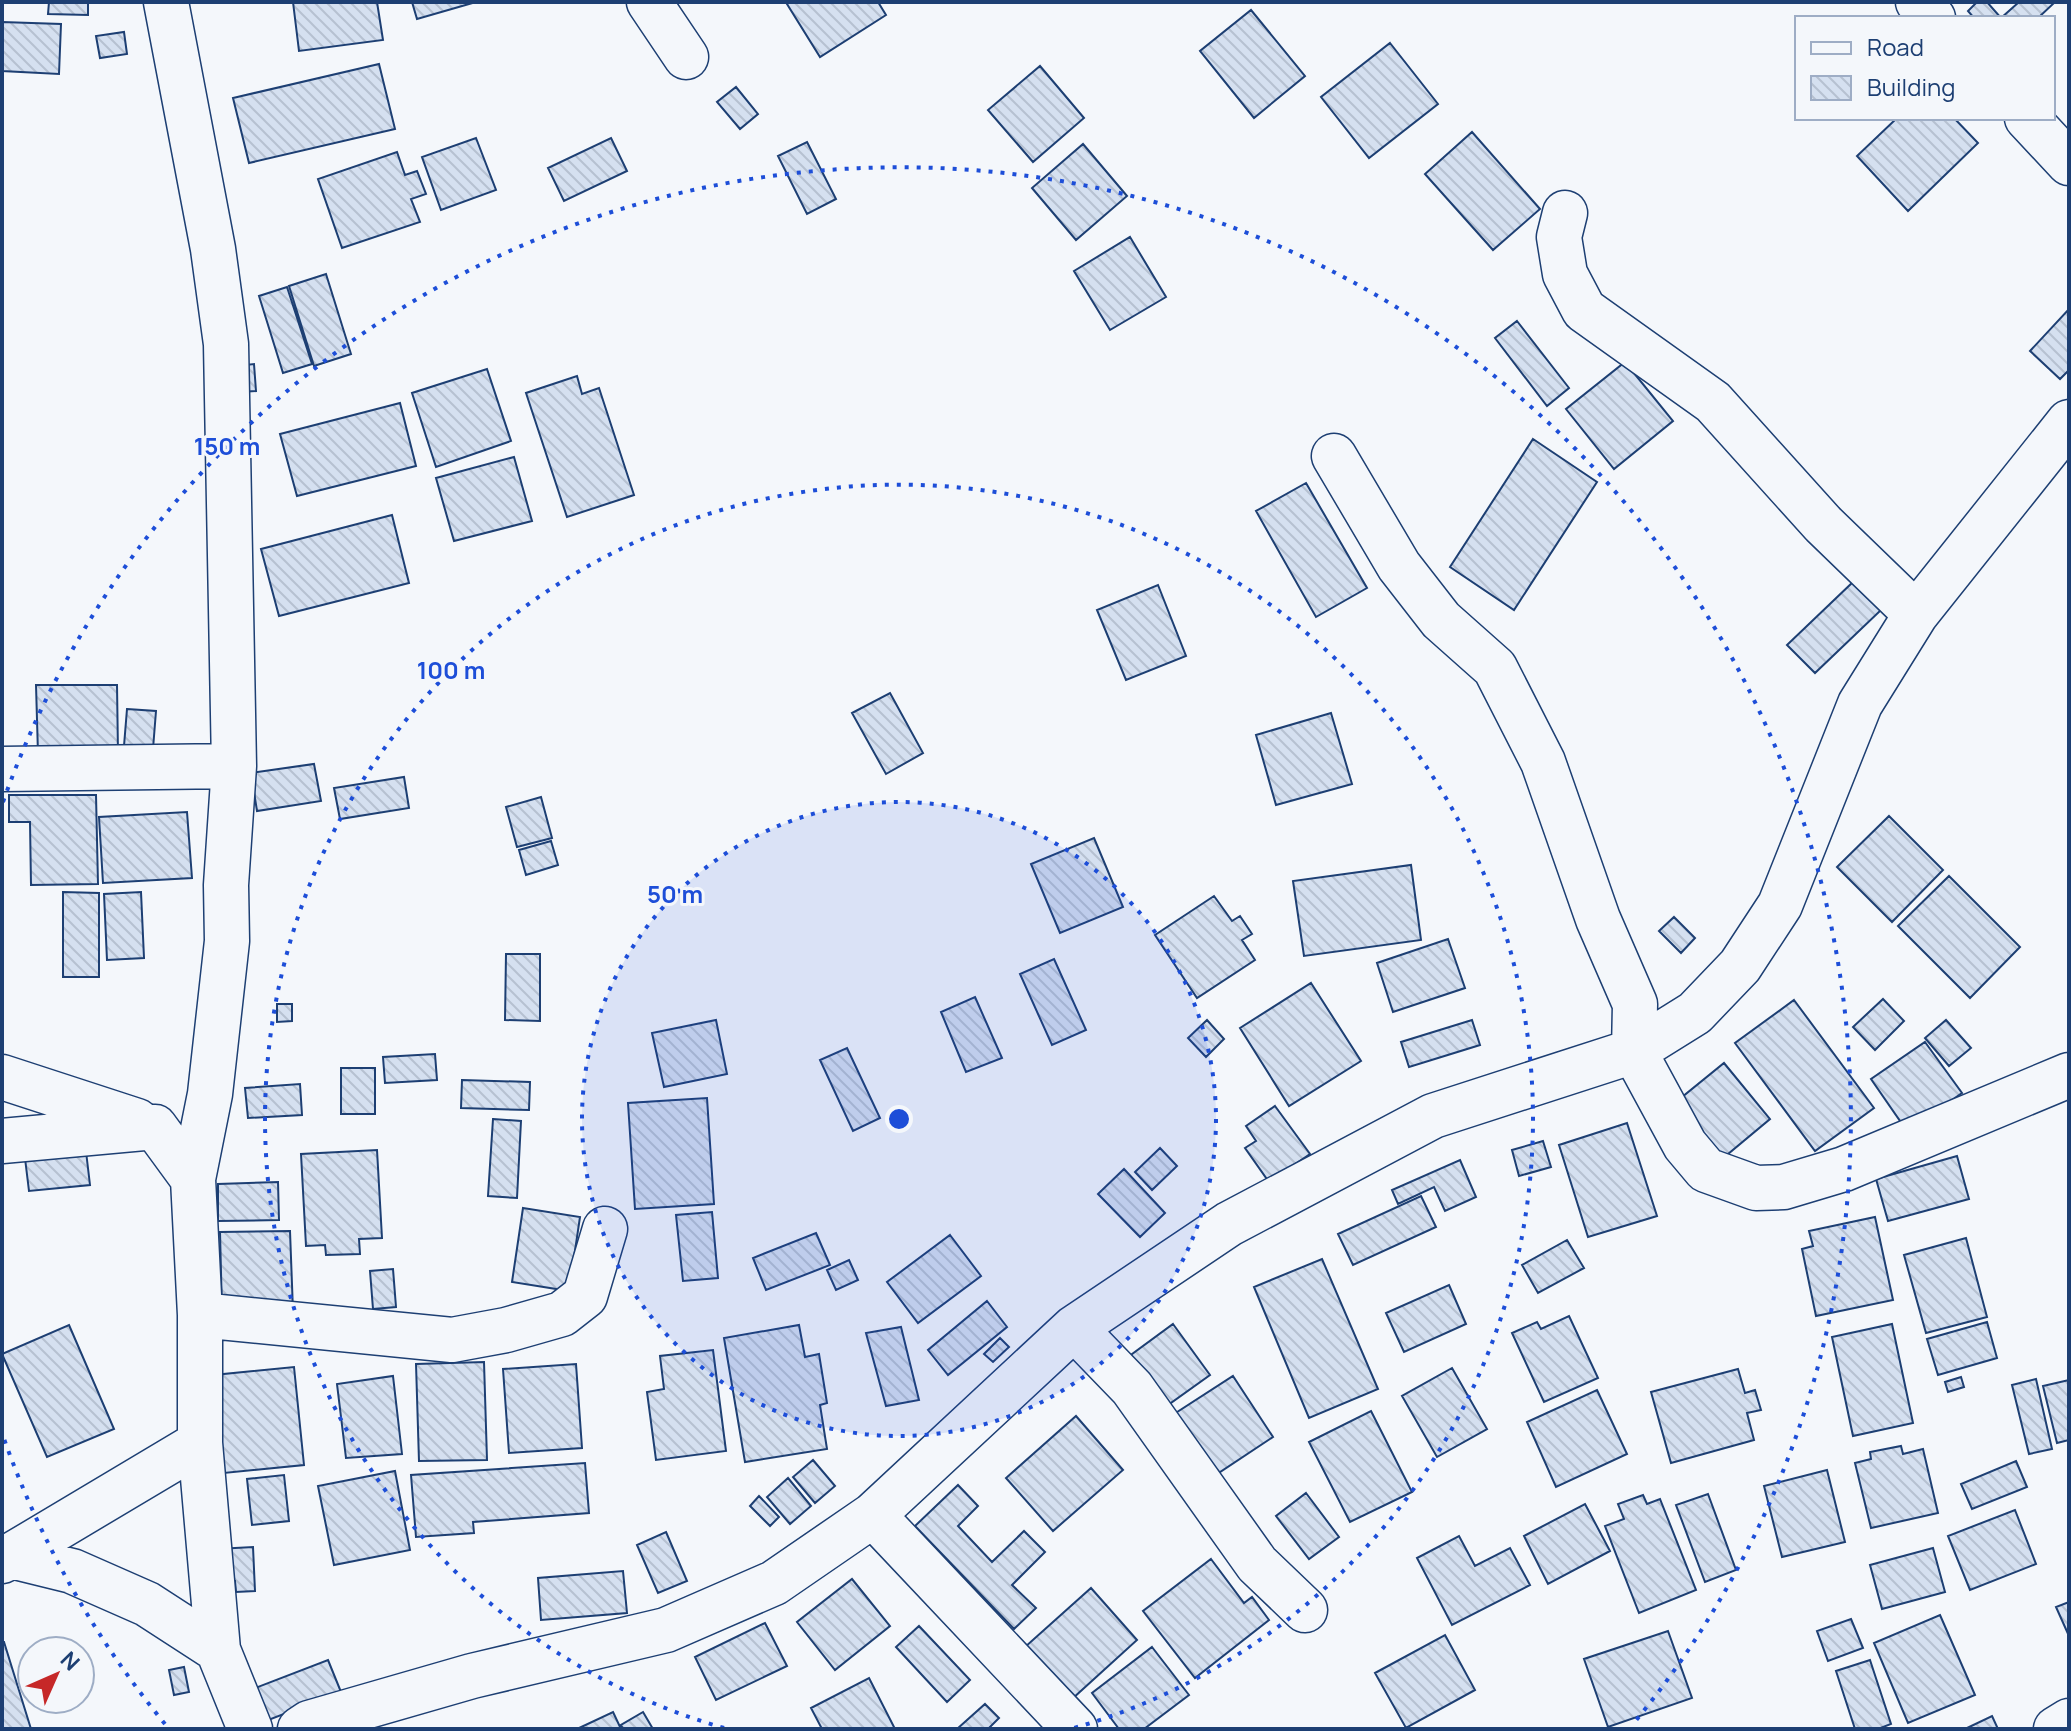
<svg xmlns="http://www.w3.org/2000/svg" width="2071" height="1731" font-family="Manrope,sans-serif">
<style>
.building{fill:url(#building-back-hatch);stroke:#1d3f73;stroke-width:2}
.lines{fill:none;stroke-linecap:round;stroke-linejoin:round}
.minor-casing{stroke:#1d3f73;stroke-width:47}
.minor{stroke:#f4f7fb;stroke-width:44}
.ring{fill:none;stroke:#1d4ed8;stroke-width:4;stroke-dasharray:4 8}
.centre{fill:#1d4ed8;stroke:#f4f7fb;stroke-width:4}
.ring-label{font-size:24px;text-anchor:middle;font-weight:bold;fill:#1d4ed8;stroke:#f4f7fb;stroke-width:6;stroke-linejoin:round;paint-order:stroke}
</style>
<defs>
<pattern id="building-back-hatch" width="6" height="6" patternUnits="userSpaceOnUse" patternTransform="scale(2)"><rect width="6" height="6" fill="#d5e0f0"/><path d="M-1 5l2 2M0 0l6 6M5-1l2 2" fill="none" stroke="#b6c1d1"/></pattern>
</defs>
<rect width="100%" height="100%" fill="#f4f7fb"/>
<!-- building -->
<path class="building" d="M 49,2 L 88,2 L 88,15 L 48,14 Z
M 293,2 L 377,2 L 383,40 L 299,51 Z
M 412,2 L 476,2 L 417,19 Z
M 790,2 L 878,2 L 886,15 L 820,57 L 787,4 Z
M 1977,2 L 1987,2 L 2001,18 L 2019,2 L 2054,3 L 2038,18 L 1974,18 L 1968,11 Z
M 1251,10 L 1305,76 L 1254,118 L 1200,51 Z
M 2,22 L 61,24 L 59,74 L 2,71 Z
M 124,32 L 127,54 L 100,58 L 96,36 Z
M 1390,43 L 1438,104 L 1369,158 L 1321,97 Z
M 379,64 L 395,129 L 249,163 L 233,98 Z
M 1040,66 L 1084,118 L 1033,162 L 988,110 Z
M 736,87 L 758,114 L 740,129 L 717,102 Z
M 1897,118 L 1954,118 L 1978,143 L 1908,211 L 1857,156 Z
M 1472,132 L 1540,209 L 1493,250 L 1425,174 Z
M 476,138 L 496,190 L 441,210 L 422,157 Z
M 611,138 L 627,171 L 564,201 L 548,168 Z
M 807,142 L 836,199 L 807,214 L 778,156 Z
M 1083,144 L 1127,196 L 1076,240 L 1032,188 Z
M 397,152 L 405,175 L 417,171 L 426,194 L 411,199 L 420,222 L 342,248 L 318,179 Z
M 1130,237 L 1166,297 L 1110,330 L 1074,271 Z
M 326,274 L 351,354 L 314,366 L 289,286 Z
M 287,287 L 312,364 L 283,373 L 259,296 Z
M 2069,309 L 2069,370 L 2060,379 L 2030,351 Z
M 1517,321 L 1569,388 L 1547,406 L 1495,338 Z
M 1625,362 L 1673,421 L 1614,469 L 1566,409 Z
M 254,364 L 256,391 L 240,392 L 237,366 Z
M 487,369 L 511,441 L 436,467 L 412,393 Z
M 577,376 L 582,394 L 599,388 L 634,495 L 567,517 L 526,393 Z
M 400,403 L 416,466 L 297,496 L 280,434 Z
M 1533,439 L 1597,482 L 1514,610 L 1450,567 Z
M 514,457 L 532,521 L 454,541 L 436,478 Z
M 1306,483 L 1367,588 L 1316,617 L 1256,511 Z
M 392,515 L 409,583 L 279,616 L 261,549 Z
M 1854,581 L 1881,610 L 1815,673 L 1787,645 Z
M 1158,585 L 1186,656 L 1126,680 L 1097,610 Z
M 36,685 L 117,685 L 118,753 L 38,754 Z
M 890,693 L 923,753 L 886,774 L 852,713 Z
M 127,709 L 156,711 L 153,749 L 124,746 Z
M 1331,713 L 1352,784 L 1276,805 L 1256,735 Z
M 314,764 L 321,801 L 257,811 L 251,773 Z
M 404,777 L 409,808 L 340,819 L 334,788 Z
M 9,795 L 96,795 L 98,884 L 31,885 L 30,822 L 9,822 Z
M 541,797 L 552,838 L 517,847 L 506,807 Z
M 187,812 L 192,878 L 103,883 L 99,817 Z
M 1889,816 L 1943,870 L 1892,922 L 1837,867 Z
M 1094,838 L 1123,907 L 1060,933 L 1031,864 Z
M 551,841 L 558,865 L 526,875 L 519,850 Z
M 1411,865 L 1421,940 L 1304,956 L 1293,881 Z
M 1949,876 L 2020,947 L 1970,998 L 1898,926 Z
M 63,892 L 99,893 L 99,977 L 63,977 Z
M 141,892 L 144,958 L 107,960 L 104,894 Z
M 1214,896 L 1232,921 L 1240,916 L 1252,934 L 1242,940 L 1255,960 L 1197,998 L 1155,935 Z
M 1674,917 L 1695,938 L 1681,953 L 1659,931 Z
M 1448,939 L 1465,988 L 1393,1012 L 1377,963 Z
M 506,954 L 540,954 L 540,1021 L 505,1020 Z
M 1054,959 L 1086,1030 L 1052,1045 L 1020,974 Z
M 1311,983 L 1361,1061 L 1289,1106 L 1240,1028 Z
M 975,997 L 1002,1058 L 966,1072 L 941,1012 Z
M 1883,999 L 1904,1021 L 1875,1050 L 1853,1027 Z
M 1794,1000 L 1874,1108 L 1815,1151 L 1735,1043 Z
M 277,1004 L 292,1004 L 292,1021 L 277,1022 Z
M 716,1020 L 727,1074 L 664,1087 L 652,1033 Z
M 1207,1020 L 1224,1039 L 1206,1057 L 1188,1038 Z
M 1472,1020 L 1480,1045 L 1409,1067 L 1401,1042 Z
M 1946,1020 L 1971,1048 L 1949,1066 L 1925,1038 Z
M 1925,1042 L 1962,1093 L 1907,1131 L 1871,1079 Z
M 847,1048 L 880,1118 L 853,1131 L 820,1060 Z
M 435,1054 L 437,1080 L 385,1083 L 383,1057 Z
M 1724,1063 L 1770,1119 L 1722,1159 L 1676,1102 Z
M 341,1068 L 375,1068 L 375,1114 L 341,1114 Z
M 462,1080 L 530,1082 L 529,1110 L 461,1108 Z
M 300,1084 L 302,1115 L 248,1118 L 245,1088 Z
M 707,1098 L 714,1204 L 635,1209 L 628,1103 Z
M 1275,1106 L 1310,1154 L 1269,1182 L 1245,1148 L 1256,1141 L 1246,1126 Z
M 493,1119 L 521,1121 L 517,1198 L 488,1196 Z
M 1627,1123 L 1657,1216 L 1588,1237 L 1559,1145 Z
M 1543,1141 L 1551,1167 L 1519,1176 L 1512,1150 Z
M 85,1143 L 90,1185 L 29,1191 L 24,1150 Z
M 1160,1148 L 1177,1166 L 1152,1190 L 1135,1172 Z
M 377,1150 L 382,1238 L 359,1239 L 360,1254 L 326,1255 L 325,1245 L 306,1246 L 301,1154 Z
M 1957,1156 L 1969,1199 L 1888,1221 L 1876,1179 Z
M 1460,1160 L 1476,1197 L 1445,1211 L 1434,1187 L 1398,1204 L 1392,1190 Z
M 1124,1169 L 1165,1213 L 1140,1237 L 1098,1194 Z
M 278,1182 L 279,1220 L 218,1221 L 218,1184 Z
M 1421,1196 L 1436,1227 L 1353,1265 L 1338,1234 Z
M 523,1208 L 580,1217 L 569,1291 L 512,1282 Z
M 712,1212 L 718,1278 L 683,1281 L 676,1215 Z
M 1875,1217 L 1893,1300 L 1816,1316 L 1802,1249 L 1813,1246 L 1809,1231 Z
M 290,1231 L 293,1311 L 222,1313 L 220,1232 Z
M 816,1233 L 830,1265 L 766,1290 L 753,1258 Z
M 950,1235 L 981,1276 L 918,1323 L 887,1282 Z
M 1966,1238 L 1987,1317 L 1926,1333 L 1904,1255 Z
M 1567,1240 L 1584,1268 L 1538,1293 L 1522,1265 Z
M 1322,1259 L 1378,1389 L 1309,1418 L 1254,1287 Z
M 849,1260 L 858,1280 L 836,1290 L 827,1270 Z
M 393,1269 L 396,1307 L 373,1309 L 370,1271 Z
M 1449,1285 L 1466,1324 L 1404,1352 L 1386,1313 Z
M 987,1301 L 1007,1327 L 948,1375 L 928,1350 Z
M 1569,1316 L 1598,1378 L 1544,1402 L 1512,1333 L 1537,1322 L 1541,1329 Z
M 1987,1322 L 1997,1358 L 1938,1375 L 1927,1339 Z
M 1173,1324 L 1210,1375 L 1161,1410 L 1124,1360 Z
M 1892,1324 L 1913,1423 L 1853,1436 L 1832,1337 Z
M 69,1325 L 114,1429 L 47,1457 L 2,1354 Z
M 799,1325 L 805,1357 L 819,1354 L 827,1403 L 820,1405 L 827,1449 L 745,1462 L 724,1338 Z
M 901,1327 L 919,1400 L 886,1406 L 866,1333 Z
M 1000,1338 L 1009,1347 L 993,1362 L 984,1354 Z
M 713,1350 L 726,1451 L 656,1460 L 647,1392 L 664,1389 L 660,1356 Z
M 484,1362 L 487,1460 L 419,1461 L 416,1364 Z
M 576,1364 L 582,1448 L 509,1453 L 503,1369 Z
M 294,1367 L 304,1465 L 224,1473 L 214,1375 Z
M 1452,1368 L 1487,1429 L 1437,1457 L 1402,1396 Z
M 1738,1369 L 1745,1393 L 1755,1390 L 1761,1410 L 1747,1413 L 1754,1440 L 1671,1463 L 1651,1392 Z
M 393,1376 L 402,1454 L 346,1458 L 337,1384 Z
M 1233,1376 L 1273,1437 L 1211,1478 L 1171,1416 Z
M 1961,1377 L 1964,1387 L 1948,1392 L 1945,1382 Z
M 2036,1379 L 2052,1449 L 2029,1454 L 2012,1385 Z
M 2069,1380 L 2069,1440 L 2057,1443 L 2043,1386 Z
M 1597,1390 L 1627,1454 L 1556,1487 L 1527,1422 Z
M 1371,1411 L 1412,1492 L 1350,1522 L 1309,1442 Z
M 1076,1416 L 1123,1470 L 1053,1531 L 1006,1478 Z
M 1901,1446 L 1903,1454 L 1923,1449 L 1938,1513 L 1871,1528 L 1855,1463 L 1871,1459 L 1870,1452 Z
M 813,1460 L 835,1486 L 815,1503 L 793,1477 Z
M 2016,1461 L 2027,1487 L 1972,1509 L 1961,1484 Z
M 585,1463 L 589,1513 L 473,1522 L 474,1533 L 416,1537 L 411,1475 Z
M 1827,1470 L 1845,1542 L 1782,1557 L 1764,1486 Z
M 395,1471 L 410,1550 L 334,1565 L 318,1486 Z
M 284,1475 L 289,1521 L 252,1525 L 247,1479 Z
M 788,1478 L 811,1506 L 790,1524 L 767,1497 Z
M 958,1485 L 978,1506 L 958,1526 L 992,1562 L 1024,1531 L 1045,1552 L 1012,1585 L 1036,1608 L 1014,1629 L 915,1526 Z
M 1306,1493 L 1339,1537 L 1309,1559 L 1276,1516 Z
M 1708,1494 L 1736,1570 L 1705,1582 L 1676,1505 Z
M 1643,1495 L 1647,1504 L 1660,1499 L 1696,1590 L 1639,1613 L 1605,1526 L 1624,1519 L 1618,1504 Z
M 759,1496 L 779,1517 L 770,1526 L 750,1506 Z
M 1585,1504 L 1610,1551 L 1548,1584 L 1524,1536 Z
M 2015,1510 L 2036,1564 L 1970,1590 L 1948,1536 Z
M 666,1532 L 687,1581 L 658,1593 L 637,1545 Z
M 1459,1536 L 1475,1566 L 1510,1548 L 1530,1585 L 1452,1625 L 1417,1558 Z
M 253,1547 L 255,1591 L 236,1592 L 235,1581 L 219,1582 L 217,1549 Z
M 1933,1548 L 1945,1592 L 1882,1609 L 1870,1565 Z
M 1211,1559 L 1244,1603 L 1252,1597 L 1269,1620 L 1195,1678 L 1143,1611 Z
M 623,1571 L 627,1613 L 541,1620 L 538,1578 Z
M 852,1579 L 890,1626 L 835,1670 L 797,1622 Z
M 1091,1588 L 1137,1640 L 1072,1699 L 1025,1647 Z
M 2069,1602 L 2069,1636 L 2056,1607 Z
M 1940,1615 L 1975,1695 L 1908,1723 L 1874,1643 Z
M 1851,1619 L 1863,1648 L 1828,1661 L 1817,1631 Z
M 765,1623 L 787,1666 L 716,1700 L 695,1657 Z
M 919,1626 L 970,1680 L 947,1702 L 896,1647 Z
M 1668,1631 L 1692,1698 L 1608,1727 L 1584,1659 Z
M 1445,1635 L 1475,1690 L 1406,1728 L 1375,1673 Z
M 2,1642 L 4,1642 L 31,1729 L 2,1729 Z
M 1152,1647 L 1189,1695 L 1144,1729 L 1119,1729 L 1092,1693 Z
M 328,1660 L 341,1692 L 258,1724 L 245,1692 Z
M 1870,1660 L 1891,1724 L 1878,1729 L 1855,1729 L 1836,1671 Z
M 184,1667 L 189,1692 L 174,1695 L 169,1670 Z
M 869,1678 L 895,1729 L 822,1729 L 811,1708 Z
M 985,1704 L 999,1718 L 988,1729 L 957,1729 Z
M 613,1712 L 621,1729 L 577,1729 Z
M 643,1712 L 653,1729 L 623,1729 L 621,1725 Z
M 1992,1716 L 1998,1729 L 1965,1729 Z"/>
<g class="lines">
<!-- minor casing -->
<g class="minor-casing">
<path id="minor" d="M 166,2 L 213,249 L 226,344 L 234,766 L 226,885 L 227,941 L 210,1094 L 193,1179 L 200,1315 L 200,1443 L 218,1650 L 250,1729
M 649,2 L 686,57
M 1918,2 L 1933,18
M 2027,118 L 2069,163
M 1565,213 L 1559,237 L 1565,274 L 1584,310 L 1713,402 L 1823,524 L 1916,614
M 1334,456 L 1399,566 L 1441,620 L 1495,668 L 1543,762 L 1598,919 L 1635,1004 L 1634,1051 L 1685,1145 L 1706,1170 L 1756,1188 L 1784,1187 L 1844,1169 L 2069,1075
M 2,769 L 234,766
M 2,1077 L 137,1121
M 2,1141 L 155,1127 L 193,1179
M 200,1315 L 452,1340 L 506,1330 L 562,1314 L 585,1296 L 605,1229
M 1074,1328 L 1132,1388 L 1257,1564 L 1305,1610
M 873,1515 L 1075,1729
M 11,1556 L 72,1571 L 147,1604 L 218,1650
M 2,1561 L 200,1443
M 300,1729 L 309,1723 L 472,1676 L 666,1630 L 774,1583 L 873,1515 L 1074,1328 L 1229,1224 L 1433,1116 L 1634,1051 L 1695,1013 L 1740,966 L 1780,905 L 1860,704 L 1916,614 L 2069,422
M 2056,1729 L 2069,1721"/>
</g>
<!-- minor -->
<use href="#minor" class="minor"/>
</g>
<!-- distance rings -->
<circle cx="899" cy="1119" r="317" fill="#1d4ed8" fill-opacity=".12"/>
<g class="ring">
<circle cx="899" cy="1119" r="317"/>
<path d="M724 1728A634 634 0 1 1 1074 1728"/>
<path d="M165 1724A951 951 0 0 1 3 1436M3 802A951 951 0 1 1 1633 1724"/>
</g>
<circle cx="899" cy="1119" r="12" class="centre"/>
<g class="ring-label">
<text x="227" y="455">150 m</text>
<text x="451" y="679">100 m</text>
<text x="675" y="903">50 m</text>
</g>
<!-- border -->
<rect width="2071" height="1731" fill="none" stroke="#1d3f73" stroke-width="8"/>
<!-- legend -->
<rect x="1795" y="16" width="260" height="104" fill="#f4f7fb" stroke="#9eadc5" stroke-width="2"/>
<rect x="1811" y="42" width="40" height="12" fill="#f4f7fb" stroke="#9eadc5" stroke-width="2"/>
<text x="1867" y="56" font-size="24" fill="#1d3f73">Road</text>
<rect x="1811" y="76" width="40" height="24" fill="url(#building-back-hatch)" stroke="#9eadc5" stroke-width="2"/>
<text x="1867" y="96" font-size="24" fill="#1d3f73">Building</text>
<!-- north arrow -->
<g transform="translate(56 1675) rotate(45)"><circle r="38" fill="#f4f7fb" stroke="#9eadc5" stroke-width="2"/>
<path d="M0-6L14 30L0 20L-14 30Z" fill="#c62828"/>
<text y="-12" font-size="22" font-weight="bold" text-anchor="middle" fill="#1d3f73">N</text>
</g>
</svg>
